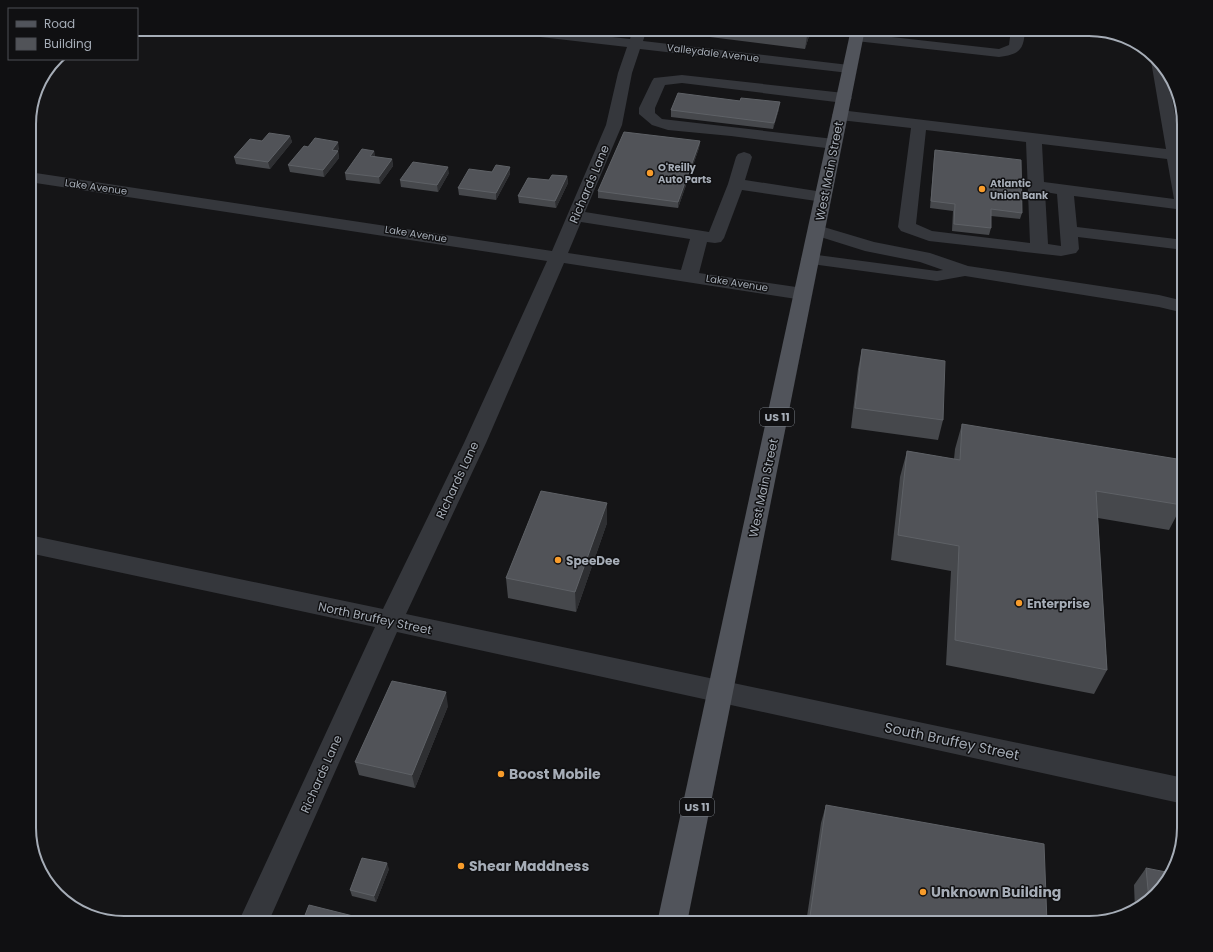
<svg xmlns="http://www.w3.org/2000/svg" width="1213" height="952" font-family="Poppins,sans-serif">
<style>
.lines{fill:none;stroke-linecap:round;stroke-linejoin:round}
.minor{fill:#35373c;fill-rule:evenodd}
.major{fill:#51545b;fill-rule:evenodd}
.wall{fill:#46484c}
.shaded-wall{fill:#2e2f32}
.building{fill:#515358;stroke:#5e6166}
.poi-dot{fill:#f89c2b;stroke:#101012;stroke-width:1.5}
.labels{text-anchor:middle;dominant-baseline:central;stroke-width:3;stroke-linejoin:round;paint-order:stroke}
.far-street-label{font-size:10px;fill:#a6adb7;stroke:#101012}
.far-poi-label{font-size:10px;font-weight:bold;fill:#a6adb7;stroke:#101012;text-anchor:start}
.shield{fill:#101012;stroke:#797e86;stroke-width:1}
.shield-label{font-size:11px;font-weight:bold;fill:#a6adb7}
.street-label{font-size:12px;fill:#a6adb7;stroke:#101012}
.poi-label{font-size:12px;font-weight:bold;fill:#a6adb7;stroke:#101012;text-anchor:start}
.near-street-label{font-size:14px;fill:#a6adb7;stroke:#101012}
.near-poi-label{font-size:14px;font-weight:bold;fill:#a6adb7;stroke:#101012;text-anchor:start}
.rim{fill:none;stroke:#a6adb7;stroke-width:2}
</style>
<rect width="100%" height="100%" fill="#151517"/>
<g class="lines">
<!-- minor -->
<path class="minor" d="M 498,29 L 541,29 L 630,39 L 633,29 L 647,29 L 643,41 L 849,65 L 854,66 L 856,69 L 854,72 L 849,73 L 640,49 L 632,73 L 622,125 L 585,212 L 709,232 L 728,184 L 736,157 L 738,154 L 744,152 L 750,154 L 752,157 L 745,180 L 823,192 L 829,193 L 831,197 L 829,201 L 823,202 L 742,190 L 724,238 L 721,242 L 715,243 L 707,242 L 699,273 L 803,288 L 810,290 L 812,294 L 810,298 L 803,300 L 564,263 L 486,443 L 406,614 L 1184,778 L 1184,804 L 397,632 L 268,923 L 238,923 L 375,627 L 29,553 L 29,535 L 383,609 L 464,443 L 547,261 L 29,182 L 29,172 L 552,251 L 606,125 L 618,73 L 627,47 L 505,33 L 500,32 ZM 581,222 L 690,239 L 681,270 L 568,253 Z
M 1011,29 L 1025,29 C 1024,50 1020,54 999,57 L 856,41 L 851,40 L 849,37 L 851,34 L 856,33 L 999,49 L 1009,45 Z
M 1155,57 L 1167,73 L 1182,151 L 1184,151 L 1184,213 L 1178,212 L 1176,209 L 1074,196 L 1077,227 L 1184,240 L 1184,250 L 1078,237 L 1079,249 L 1076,253 L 1061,256 L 929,241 L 901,231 L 898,227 L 911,128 L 840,120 L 835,118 L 832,115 L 835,112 L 840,110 L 1166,149 L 1151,61 ZM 926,130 L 1026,142 L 1030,243 L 932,231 L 916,224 ZM 1042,144 L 1167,159 L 1174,199 L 1044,182 ZM 1045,192 L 1057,194 L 1061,246 L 1048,244 Z
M 682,75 L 844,93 L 849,95 L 852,98 L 849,101 L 844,103 L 682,83 L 665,85 L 655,108 L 655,113 L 662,119 L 834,139 L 840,141 L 842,144 L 840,147 L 834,149 L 731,136 L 668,130 L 652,125 L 639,114 L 639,108 L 652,81 L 654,78 Z
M 817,225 L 874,242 L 930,253 L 968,266 L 1159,295 L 1184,301 L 1184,313 L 1159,307 L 965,276 L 937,281 L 804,263 L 801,259 L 804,255 L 810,254 L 937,271 L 943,270 L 920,262 L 865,251 L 811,234 L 808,230 L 811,226 Z"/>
<!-- major -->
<path class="major" d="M 851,29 L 865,29 L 687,923 L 657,923 Z"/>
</g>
<!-- wall -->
<path class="wall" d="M 174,29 L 193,29 L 191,31 Z
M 711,29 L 810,29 L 809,36 L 805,49 L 710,37 Z
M 964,29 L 995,29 L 994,33 L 969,35 Z
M 779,109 L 773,129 L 671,117 L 671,110 Z
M 290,136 L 292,142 L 270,169 L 236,164 L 234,157 L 262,141 Z
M 700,141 L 699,148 L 678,208 L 598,198 L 598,191 Z
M 308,147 L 339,148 L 338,151 L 339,158 L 324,177 L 290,172 L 288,165 Z
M 935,150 L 1022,213 L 1020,219 L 991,216 L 991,228 L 989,235 L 952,231 L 953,211 L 930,208 L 934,157 Z
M 374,151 L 375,157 L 392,159 L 393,166 L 380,184 L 346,180 L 345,173 Z
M 510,167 L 510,174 L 496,200 L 459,195 L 458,188 L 492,172 Z
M 449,173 L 438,192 L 401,187 L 400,180 Z
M 567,176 L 568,183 L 556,208 L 519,203 L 518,196 L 549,180 Z
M 862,349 L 943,420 L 938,440 L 851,428 L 858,369 Z
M 962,424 L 1182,505 L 1169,530 L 1098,518 L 1107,670 L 1094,694 L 946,665 L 951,571 L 891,560 L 900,477 L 907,451 L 954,459 L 955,449 Z
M 607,523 L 576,612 L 508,598 L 506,578 Z
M 448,706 L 415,788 L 359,775 L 355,762 Z
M 826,805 L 1047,923 L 806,923 L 821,823 Z
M 1146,868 L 1161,890 L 1135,910 L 1134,885 Z
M 389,869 L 376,902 L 352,896 L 350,890 Z"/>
<!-- shaded-wall -->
<path class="shaded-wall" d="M 808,29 L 810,29 L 809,36 L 805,49 Z
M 780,102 L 779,109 L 773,129 L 774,123 Z
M 290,136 L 292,142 L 270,169 L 268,162 Z
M 700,141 L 699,148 L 678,208 L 678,202 Z
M 338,142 L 339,148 L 333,157 L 332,150 Z
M 338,151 L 339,158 L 324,177 L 323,170 Z
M 374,151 L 375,157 L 370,156 Z
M 392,159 L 393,166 L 380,184 L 379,177 Z
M 448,167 L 449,173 L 438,192 L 437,185 Z
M 510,167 L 510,174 L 496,200 L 496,193 Z
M 567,176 L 568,183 L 556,208 L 555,201 Z
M 607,503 L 607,523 L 576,612 L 575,592 Z
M 446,692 L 448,706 L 415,788 L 412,775 Z
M 387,863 L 389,869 L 376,902 L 374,896 Z"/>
<!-- building -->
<path class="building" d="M 788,29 L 808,29 L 807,31 Z
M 678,93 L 740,101 L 741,98 L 780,102 L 774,123 L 671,110 Z
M 624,132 L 700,141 L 678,202 L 598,191 Z
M 269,133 L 290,136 L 268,162 L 234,157 L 250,139 L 262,141 Z
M 315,138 L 338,142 L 332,150 L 338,151 L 323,170 L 288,165 L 304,146 L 308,147 Z
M 362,149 L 374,151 L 370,156 L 392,159 L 379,177 L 345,173 Z
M 935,150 L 1021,160 L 1022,213 L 991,209 L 991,228 L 954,224 L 955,204 L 931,201 Z
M 413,162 L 448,167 L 437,185 L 400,180 Z
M 496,165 L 510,167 L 496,193 L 458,188 L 469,169 L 492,172 Z
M 552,175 L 567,176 L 555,201 L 518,196 L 528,178 L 549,180 Z
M 862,349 L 945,361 L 943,420 L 855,408 Z
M 962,424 L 1177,459 L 1182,505 L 1096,491 L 1107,670 L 955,640 L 959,546 L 898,535 L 907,451 L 960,460 Z
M 541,491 L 607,503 L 575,592 L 506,578 Z
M 392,681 L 446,692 L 412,775 L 355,762 Z
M 826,805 L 1044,844 L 1047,923 L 809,923 Z
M 362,858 L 387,863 L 374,896 L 350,890 Z
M 1146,868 L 1171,873 L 1161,890 L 1149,900 Z
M 309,905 L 381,923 L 302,923 Z"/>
<!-- markers -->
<g class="poi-dot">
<circle cx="650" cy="173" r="4"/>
<circle cx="982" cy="189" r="4"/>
<circle cx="558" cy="560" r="4"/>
<circle cx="1019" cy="603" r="4"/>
<circle cx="501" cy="774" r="4"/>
<circle cx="461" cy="866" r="4"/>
<circle cx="923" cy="892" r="4"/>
</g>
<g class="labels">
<!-- far-street labels -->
<g class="far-street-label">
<text transform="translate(713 53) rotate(7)">Valleydale Avenue</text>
<text transform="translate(96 187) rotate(8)">Lake Avenue</text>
<text transform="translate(416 234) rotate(9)">Lake Avenue</text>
<text transform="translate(737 283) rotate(9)">Lake Avenue</text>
</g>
<!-- far-poi labels -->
<g class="far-poi-label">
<text x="658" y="167">O'Reilly<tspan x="658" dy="12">Auto Parts</tspan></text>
<text x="990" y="183">Atlantic<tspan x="990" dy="12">Union Bank</tspan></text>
</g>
<!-- shield labels -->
<g class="shield">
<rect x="760" y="408" width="34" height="18" rx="3"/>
<rect x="680" y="798" width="34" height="18" rx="3"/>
</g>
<g class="shield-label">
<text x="777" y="417">US 11</text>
<text x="697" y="807">US 11</text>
</g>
<!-- street labels -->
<g class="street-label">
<text transform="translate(829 171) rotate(-79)">West Main Street</text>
<text transform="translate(589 184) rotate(-67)">Richards Lane</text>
<text transform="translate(457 480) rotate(-65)">Richards Lane</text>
<text transform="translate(763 488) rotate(-78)">West Main Street</text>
<text transform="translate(375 618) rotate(12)">North Bruffey Street</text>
<text transform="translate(321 774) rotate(-66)">Richards Lane</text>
</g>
<!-- poi labels -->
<g class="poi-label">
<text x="566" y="560">SpeeDee</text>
<text x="1027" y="603">Enterprise</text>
</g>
<!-- near-street labels -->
<g class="near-street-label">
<text transform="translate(952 741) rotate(12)">South Bruffey Street</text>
</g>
<!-- near-poi labels -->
<g class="near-poi-label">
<text x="509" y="774">Boost Mobile</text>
<text x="469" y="866">Shear Maddness</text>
<text x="931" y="892">Unknown Building</text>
</g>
</g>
<!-- crop -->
<path d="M0 0H1213V952H0ZM124 36H1089A88 88 0 0 1 1177 124V828A88 88 0 0 1 1089 916H124A88 88 0 0 1 36 828V124A88 88 0 0 1 124 36Z" fill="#101012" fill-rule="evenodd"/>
<path class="rim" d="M124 36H1089A88 88 0 0 1 1177 124V828A88 88 0 0 1 1089 916H124A88 88 0 0 1 36 828V124A88 88 0 0 1 124 36Z"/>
<!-- legend -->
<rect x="8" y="8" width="130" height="52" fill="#101012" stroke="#4c4f54"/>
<rect x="16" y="21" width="20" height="6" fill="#51545b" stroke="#4c4f54"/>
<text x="44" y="28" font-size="12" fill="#a6adb7">Road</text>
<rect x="16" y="38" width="20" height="12" fill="#515358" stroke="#4c4f54"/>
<text x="44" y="48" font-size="12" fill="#a6adb7">Building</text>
</svg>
